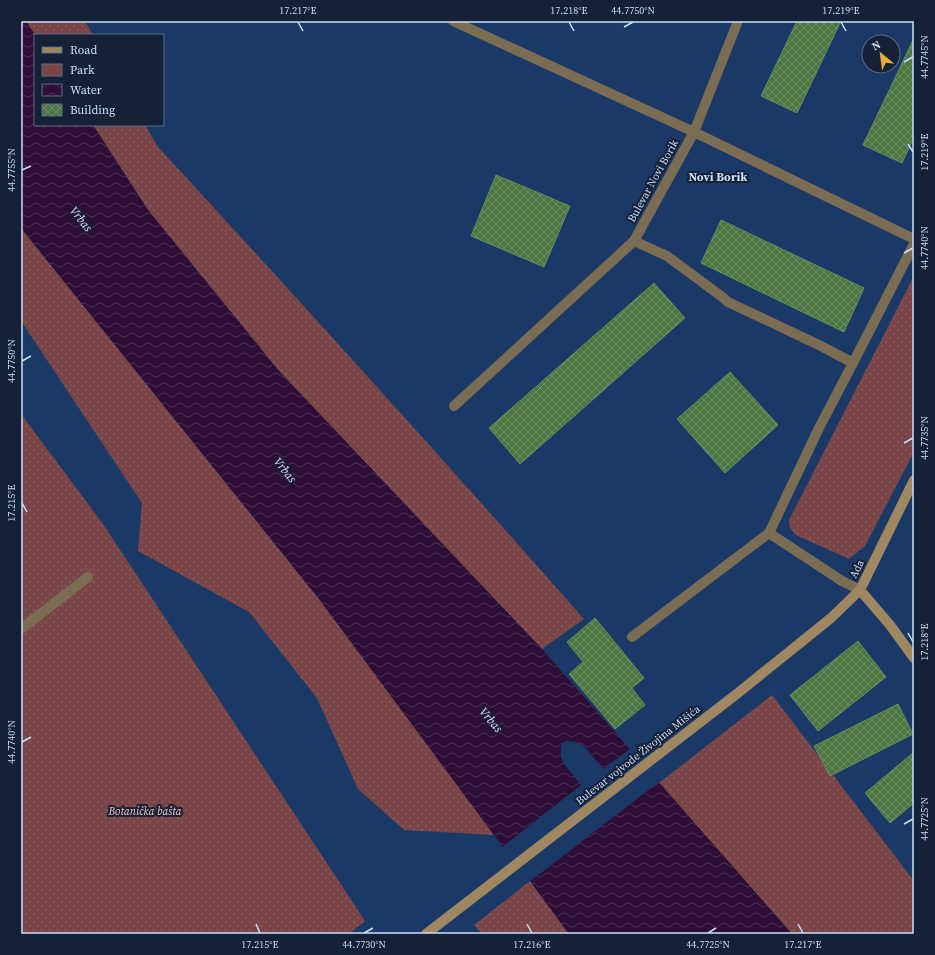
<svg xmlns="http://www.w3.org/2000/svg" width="935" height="955" font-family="'Source Serif 4',serif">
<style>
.green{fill:url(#green-dots)}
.water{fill:url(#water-waves)}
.pier{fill:#1b3967}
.building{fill:url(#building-cross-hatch);stroke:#658e5a}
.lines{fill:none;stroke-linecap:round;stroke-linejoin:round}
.lane{stroke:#7b6c54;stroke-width:10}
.street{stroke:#7b6c54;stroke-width:10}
.secondary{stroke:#9f8761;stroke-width:10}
.ticks{fill:none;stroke:#ccdffb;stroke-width:1.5}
.labels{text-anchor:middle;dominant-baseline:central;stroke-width:4;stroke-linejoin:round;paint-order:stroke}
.street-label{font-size:11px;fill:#ccdffb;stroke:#142136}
.park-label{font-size:11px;font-style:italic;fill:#fbc1c0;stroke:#142136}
.neighbourhood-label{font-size:12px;font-weight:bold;fill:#ccdffb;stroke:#142136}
.water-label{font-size:12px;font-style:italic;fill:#efcdf7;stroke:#142136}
.neatline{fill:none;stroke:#ccdffb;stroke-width:1.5}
.ticks-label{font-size:10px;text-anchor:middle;fill:#ccdffb}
</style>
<defs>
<pattern id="green-dots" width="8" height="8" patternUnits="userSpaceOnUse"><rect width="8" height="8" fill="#7a4546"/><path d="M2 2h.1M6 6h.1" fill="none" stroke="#8c5f62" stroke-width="1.8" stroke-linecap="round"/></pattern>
<pattern id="water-waves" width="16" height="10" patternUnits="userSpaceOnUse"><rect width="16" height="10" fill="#2e0e36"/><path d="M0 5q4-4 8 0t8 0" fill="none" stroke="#4b3154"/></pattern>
<pattern id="building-cross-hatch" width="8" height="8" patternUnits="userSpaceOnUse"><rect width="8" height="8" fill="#4d7542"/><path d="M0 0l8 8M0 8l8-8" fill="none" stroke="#6e8f68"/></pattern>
</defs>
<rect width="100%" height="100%" fill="#1b3967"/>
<!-- green -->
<path class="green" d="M 26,21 L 85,21 L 93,35 L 35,35 Z
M 93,125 L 145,125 L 158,147 C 302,303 444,460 584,619 L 542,649 L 279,371 L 148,210 Z
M 21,228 L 319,599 L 495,835 L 404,830 L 358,789 L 317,698 L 249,612 L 138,551 L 142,503 L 21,321 Z
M 914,276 L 914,452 L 865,546 L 849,559 L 796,535 C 791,530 789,527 789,520 Z
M 21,414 L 103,524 L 365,921 L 349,934 L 21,934 Z
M 772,695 L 914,881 L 914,934 L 792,934 L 659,783 Z
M 530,881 L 569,934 L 482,934 L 474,925 Z"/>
<!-- water -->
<path class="water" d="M 21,21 L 26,21 L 35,35 L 35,125 L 93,125 L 148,210 L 279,371 L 542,649 L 792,934 L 569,934 L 530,881 L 502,846 L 319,599 L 21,228 Z"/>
<!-- pier -->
<path class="pier" d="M 566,741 L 575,742 L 581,744 L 585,747 L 603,769 L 631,748 L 660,781 L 528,883 L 501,848 L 581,785 L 564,764 L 561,757 L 561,747 L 563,743 Z"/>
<!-- building -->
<path class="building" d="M 797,21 L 841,21 L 797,113 L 761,96 Z
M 914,38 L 914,137 L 902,163 L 863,145 Z
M 496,175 L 570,206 L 544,267 L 471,236 Z
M 721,220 L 864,288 L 844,332 L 701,263 Z
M 654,283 L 685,318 L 520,464 L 489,428 Z
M 730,372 L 778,425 L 725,473 L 677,419 Z
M 595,618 L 644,678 L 632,688 L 645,705 L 615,729 L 569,674 L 583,662 L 567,642 Z
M 858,641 L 886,677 L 818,731 L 790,695 Z
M 898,704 L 913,734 L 830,776 L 814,746 Z
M 914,752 L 914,803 L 890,823 L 865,793 Z"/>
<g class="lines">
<!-- lane -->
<path class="lane" d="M 453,21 L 694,132 L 738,21
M 634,241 L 667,256 L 721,296 L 728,302 L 821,346 L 853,363 L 914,244
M 769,533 L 842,581 L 860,590
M 21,629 L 88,577
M 632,637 L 769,533 L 819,428 L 853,363"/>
<!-- street -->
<path class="street" d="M 454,406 L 634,241 L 694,132 L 914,239"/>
<!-- secondary -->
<path class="secondary" d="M 860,590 L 890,625 L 914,658
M 426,934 L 738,693 L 831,618 L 860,590 L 914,480"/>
</g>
<!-- ticks -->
<path class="ticks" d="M 298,22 L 303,31M 569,22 L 574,31M 841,22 L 846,31M 624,27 L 633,22M 904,62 L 913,57M 908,144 L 913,152M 22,170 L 31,166M 904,253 L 913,248M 22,361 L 31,356M 904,443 L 913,438M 22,503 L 27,512M 908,633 L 913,642M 22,742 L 31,737M 904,824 L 913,819M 256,924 L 260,933M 527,924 L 532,933M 798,924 L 803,933M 364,933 L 373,928M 708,933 L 716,928"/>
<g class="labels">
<!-- street labels -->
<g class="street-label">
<text transform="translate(653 181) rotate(-61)">Bulevar Novi Borik</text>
<text transform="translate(857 569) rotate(-63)">Ada</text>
<text transform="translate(638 755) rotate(-38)">Bulevar vojvode Živojina Mišića</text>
</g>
<!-- park labels -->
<g class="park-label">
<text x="145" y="811">Botanička bašta</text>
</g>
<!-- neighbourhood labels -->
<g class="neighbourhood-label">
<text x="718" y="177">Novi Borik</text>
</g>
<!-- water labels -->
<g class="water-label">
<text transform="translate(81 219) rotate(51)">Vrbas</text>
<text transform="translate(285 470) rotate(51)">Vrbas</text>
<text transform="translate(491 720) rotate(49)">Vrbas</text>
</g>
</g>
<!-- border -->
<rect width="935" height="955" fill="none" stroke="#142136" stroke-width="44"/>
<!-- legend -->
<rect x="34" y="34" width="130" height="92" fill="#142136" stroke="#5e6d85"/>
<rect x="42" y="47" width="20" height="6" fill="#9f8761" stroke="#5e6d85"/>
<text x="70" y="54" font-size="12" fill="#ccdffb">Road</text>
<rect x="42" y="64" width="20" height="12" fill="#7a4546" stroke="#5e6d85"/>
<text x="70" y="74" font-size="12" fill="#ccdffb">Park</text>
<rect x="42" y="84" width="20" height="12" fill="url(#water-waves)" stroke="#5e6d85"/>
<text x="70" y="94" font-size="12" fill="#ccdffb">Water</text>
<rect x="42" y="104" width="20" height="12" fill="url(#building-cross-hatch)" stroke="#5e6d85"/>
<text x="70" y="114" font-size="12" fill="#ccdffb">Building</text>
<!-- north arrow -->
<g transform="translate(881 54) rotate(331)"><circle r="19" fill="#142136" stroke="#5e6d85"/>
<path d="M0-3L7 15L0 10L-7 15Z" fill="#e8ab37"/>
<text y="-6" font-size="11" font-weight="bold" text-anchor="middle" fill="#ccdffb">N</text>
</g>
<rect x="22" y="22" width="891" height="911" class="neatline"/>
<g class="ticks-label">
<text x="298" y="14">17.217°E</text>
<text x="569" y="14">17.218°E</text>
<text x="633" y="14">44.7750°N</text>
<text x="841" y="14">17.219°E</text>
<text transform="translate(924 57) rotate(-90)" y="4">44.7745°N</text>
<text transform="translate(924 152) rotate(-90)" y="4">17.219°E</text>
<text transform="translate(11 170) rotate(-90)" y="4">44.7755°N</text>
<text transform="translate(924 248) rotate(-90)" y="4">44.7740°N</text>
<text transform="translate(11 361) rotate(-90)" y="4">44.7750°N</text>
<text transform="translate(924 438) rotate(-90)" y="4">44.7735°N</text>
<text transform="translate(11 503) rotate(-90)" y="4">17.215°E</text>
<text transform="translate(924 642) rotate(-90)" y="4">17.218°E</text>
<text transform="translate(11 742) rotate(-90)" y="4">44.7740°N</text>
<text transform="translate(924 819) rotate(-90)" y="4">44.7725°N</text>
<text x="260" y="948">17.215°E</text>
<text x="364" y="948">44.7730°N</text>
<text x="532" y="948">17.216°E</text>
<text x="708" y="948">44.7725°N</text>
<text x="803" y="948">17.217°E</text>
</g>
</svg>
